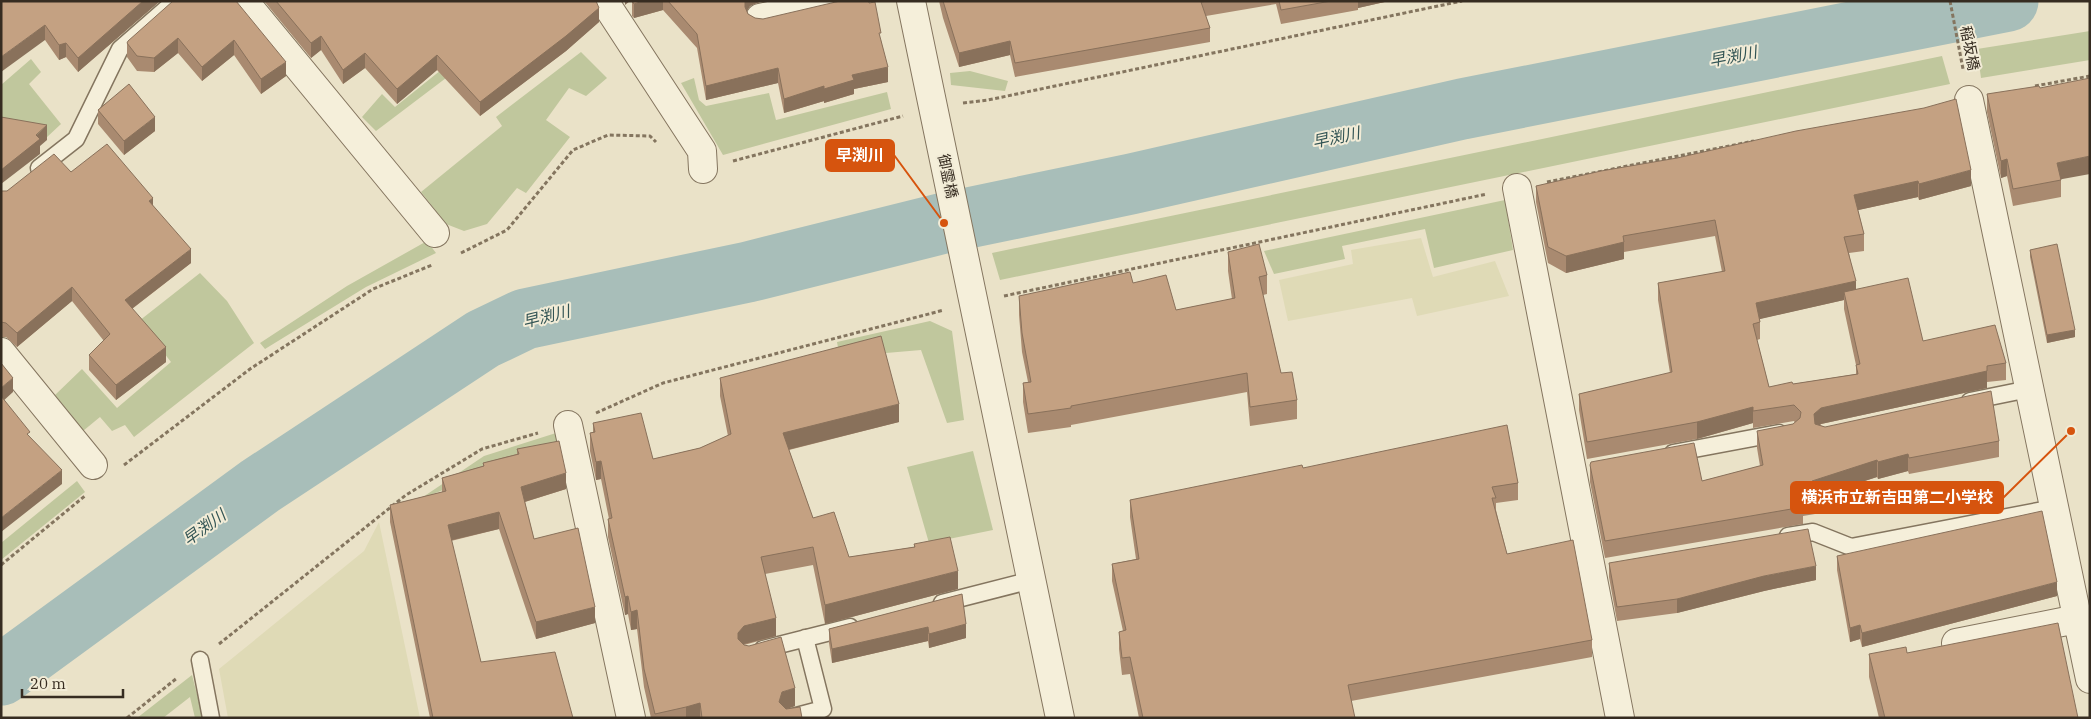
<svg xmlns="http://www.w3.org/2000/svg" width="2091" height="719" font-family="'IBM Plex Serif','Noto Sans JP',serif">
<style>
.farmland{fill:#dfdab6}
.green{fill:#c0c79d}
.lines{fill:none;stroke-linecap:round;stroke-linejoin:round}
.river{stroke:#a8beb9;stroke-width:61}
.lane-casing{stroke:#84755f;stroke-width:19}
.street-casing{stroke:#84755f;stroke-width:30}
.path{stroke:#84755f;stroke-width:3;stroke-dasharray:4 2.5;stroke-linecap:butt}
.lane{stroke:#f5efda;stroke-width:16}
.street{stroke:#f5efda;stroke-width:28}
.wall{fill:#a98a70;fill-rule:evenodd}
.shaded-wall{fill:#89715b}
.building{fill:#c4a182;stroke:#89715b}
.labels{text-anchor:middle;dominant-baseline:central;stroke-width:4;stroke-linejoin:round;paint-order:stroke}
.street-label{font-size:15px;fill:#362c21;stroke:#f2ecd7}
.water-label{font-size:16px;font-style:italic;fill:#325454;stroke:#f2ecd7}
.leader{fill:none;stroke:#d6540e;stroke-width:2}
.callout-dot{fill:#d6540e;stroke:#f2ecd7;stroke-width:2}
.callout{fill:#d6540e;stroke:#d6540e;stroke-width:2}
.callout-label{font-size:16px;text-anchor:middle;font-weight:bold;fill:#fff}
</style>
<rect width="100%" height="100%" fill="#eae2c8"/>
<!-- farmland -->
<path class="farmland" d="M 1421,238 L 1433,277 L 1495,261 L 1509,296 L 1417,316 L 1412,298 L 1288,321 L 1279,280 L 1353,264 L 1351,250 Z
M 379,522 L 420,718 L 228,718 L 219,669 L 364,551 Z"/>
<!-- green -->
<path class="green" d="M 2090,31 L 2090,60 L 1981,78 L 1977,49 Z
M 483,50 L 376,131 L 362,117 L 382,94 L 395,107 L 446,66 Z
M 581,52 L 607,78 L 586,96 L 569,88 L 546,120 L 570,137 L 526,193 L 517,188 L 487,224 L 464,231 L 446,224 L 421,192 L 502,126 L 496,117 Z
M 1942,56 L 1950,84 L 1000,280 L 992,253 Z
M 31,59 L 41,72 L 29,84 L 61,124 L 46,138 L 1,125 L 1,85 Z
M 970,71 L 1008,81 L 1005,91 L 951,85 L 950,73 Z
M 694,78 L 699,100 L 706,106 L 769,93 L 776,120 L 887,92 L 891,109 L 723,155 L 681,83 Z
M 1505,200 L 1513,250 L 1434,268 L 1425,229 L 1342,246 L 1345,259 L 1274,274 L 1264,251 Z
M 427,241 L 436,253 L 366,287 L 265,349 L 260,343 L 347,286 Z
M 200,273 L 227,301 L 254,343 L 134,437 L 125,425 L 112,431 L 100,417 L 83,431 L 55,395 L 82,369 L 117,408 L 171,362 L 139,321 Z
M 930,321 L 952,331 L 964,420 L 947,423 L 921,350 L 886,353 L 882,344 L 839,353 L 837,342 Z
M 556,433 L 559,445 L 420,499 L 484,456 Z
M 973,451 L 993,530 L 929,543 L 907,467 Z
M 77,481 L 85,492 L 1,560 L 1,543 Z
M 192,675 L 203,718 L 195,718 L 190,697 L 163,718 L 137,718 Z"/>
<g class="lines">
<!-- river -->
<path class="river" d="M 1,675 L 260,486 L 483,339 L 525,319 L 748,272 L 944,223 L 1131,184 L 1462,109 L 2008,1"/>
<!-- lane casing -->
<g class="lane-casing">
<path id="lane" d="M 39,168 L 76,139 L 120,49 L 175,1
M 1970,401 L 2029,389
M 1673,453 L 1779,433
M 1788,536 L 1813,532 L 1851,547 L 2054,508
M 942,603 L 1032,580
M 763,649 L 850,627
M 200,660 L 211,718
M 789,718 L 823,709 L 805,638"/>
</g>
<!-- street casing -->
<g class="street-casing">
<path id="street" d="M 244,1 L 435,233
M 604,1 L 702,151 L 703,169
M 911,1 L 1060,718
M 760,18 L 835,1
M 1969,100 L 2090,679
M 1517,188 L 1620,718
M 1,352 L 93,465
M 568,425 L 631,718
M 1956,643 L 2077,619"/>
</g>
<!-- path -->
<path class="path" d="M 1950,1 L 1963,69
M 2035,86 L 2090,76
M 963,103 L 988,100 L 1462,1
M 733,161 L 903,116
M 1547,182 L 1754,141
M 461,253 L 507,230 L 573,150 L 608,135 L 650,136 L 656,142
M 1004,296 L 1487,194
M 596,413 L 663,383 L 944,310
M 124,465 L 250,369 L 373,289 L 432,265
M 1,565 L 86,495
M 219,644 L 406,495 L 482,449 L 538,433
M 127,718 L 177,678"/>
<!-- lane -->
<use href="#lane" class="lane"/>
<!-- street -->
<use href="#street" class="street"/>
</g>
<!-- wall -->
<path class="wall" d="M 1,1 L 160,1 L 78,72 L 66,57 L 59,60 L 45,40 Z
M 236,1 L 286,76 L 261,94 L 234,55 L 202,81 L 178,53 L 154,72 L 137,71 L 127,57 L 127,43 Z
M 264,1 L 596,1 L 599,22 L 566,51 L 480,116 L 437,70 L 397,104 L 365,68 L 343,84 L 321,50 L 311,58 Z
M 632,1 L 763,1 L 757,3 L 750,6 L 747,11 L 748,14 L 755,18 L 881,40 L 888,82 L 854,89 L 854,94 L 824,103 L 824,101 L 784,113 L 778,83 L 706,100 L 697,48 L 663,10 L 634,18 L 632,16 Z
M 939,1 L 1389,1 L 1358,8 L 1358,10 L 1281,24 L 1276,4 L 1206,16 L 1210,28 L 1210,42 L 1015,77 L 1010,55 L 959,67 L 943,18 Z
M 2040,88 L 2061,180 L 2061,197 L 2013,206 L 2007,176 L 2001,178 L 1987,112 L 1987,94 Z
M 98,110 L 155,131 L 124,155 L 98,124 Z
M 1677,158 L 1971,186 L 1919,200 L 1918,197 L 1858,210 L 1864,234 L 1864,251 L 1849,253 L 1856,289 L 1923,341 L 2006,363 L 2006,380 L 1987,382 L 1987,388 L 1821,424 L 1820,425 L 1825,427 L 1999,441 L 1999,457 L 1909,474 L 1908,471 L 1878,479 L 1877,477 L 1815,497 L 1815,514 L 1803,516 L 1803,524 L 1605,558 L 1590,482 L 1590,465 L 1702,481 L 1760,466 L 1757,448 L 1757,431 L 1793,424 L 1795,423 L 1794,421 L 1753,428 L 1753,423 L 1697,439 L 1587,459 L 1579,410 L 1579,394 L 1670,373 L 1658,300 L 1658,283 L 1722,272 L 1715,236 L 1624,252 L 1624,259 L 1566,273 L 1548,263 L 1536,202 L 1536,186 ZM 1844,300 L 1844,309 L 1856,365 L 1856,374 L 1793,384 L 1769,387 L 1757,340 L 1760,339 L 1760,322 L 1759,319 Z
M 71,172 L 153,206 L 191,263 L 132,309 L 166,362 L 116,400 L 89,370 L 89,355 L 104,341 L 72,301 L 17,347 L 6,337 L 1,337 L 1,191 L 7,191 Z
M 2030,250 L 2075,337 L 2047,343 L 2030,257 Z
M 1228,252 L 1267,275 L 1267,294 L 1263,295 L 1281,373 L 1297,400 L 1297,419 L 1250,426 L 1247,392 L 1071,425 L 1071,427 L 1028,433 L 1023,402 L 1023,383 L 1028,382 L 1022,352 L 1019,315 L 1019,296 L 1133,283 L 1176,310 L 1232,299 L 1228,271 Z
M 720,378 L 899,422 L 789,450 L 813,518 L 849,557 L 914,547 L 914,544 L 958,589 L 825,624 L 813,565 L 765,574 L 776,636 L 744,645 L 795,706 L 786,709 L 802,718 L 651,718 L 644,687 L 637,629 L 631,630 L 628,614 L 625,615 L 608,537 L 608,519 L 609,519 L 601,479 L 596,480 L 590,451 L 590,433 L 593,432 L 593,423 L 653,459 L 700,448 L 728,436 L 720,396 Z
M 517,449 L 566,489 L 525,502 L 534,539 L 595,623 L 536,639 L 499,529 L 451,541 L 481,662 L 573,718 L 430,718 L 390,522 L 390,505 L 442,492 L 442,478 L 483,466 L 483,463 L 517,454 Z
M 1303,468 L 1518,483 L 1518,500 L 1496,503 L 1496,510 L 1507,554 L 1592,640 L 1592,657 L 1351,701 L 1355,718 L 1139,718 L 1130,674 L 1122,675 L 1119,649 L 1119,632 L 1123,631 L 1112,581 L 1112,564 L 1136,559 L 1130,517 L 1130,500 Z
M 1837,556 L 2057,596 L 1862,647 L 1860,639 L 1850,642 L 1837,570 Z
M 1609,563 L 1816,580 L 1764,591 L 1677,613 L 1617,621 L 1609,577 Z
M 962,594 L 966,638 L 929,648 L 928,641 L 832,663 L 829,643 L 829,629 Z
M 1907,653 L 2078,718 L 1879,718 L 1869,677 L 1869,654 Z"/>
<!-- shaded-wall -->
<path class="shaded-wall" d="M 143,1 L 160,1 L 78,72 L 78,58 Z
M 625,1 L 630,1 L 625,5 Z
M 643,1 L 663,1 L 663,10 L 634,18 L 634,4 Z
M 745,1 L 763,1 L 757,3 L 750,6 L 745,14 Z
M 1358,1 L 1389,1 L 1358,8 Z
M 599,8 L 599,22 L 566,51 L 480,116 L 480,102 Z
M 45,25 L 45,40 L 1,72 L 1,57 Z
M 321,36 L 321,50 L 311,58 L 311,43 Z
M 178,38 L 178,53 L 154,72 L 154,58 Z
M 234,40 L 234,55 L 202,81 L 202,67 Z
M 1010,41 L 1010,55 L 959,67 L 959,53 Z
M 66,43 L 66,57 L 59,60 L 59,45 Z
M 365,53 L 365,68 L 343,84 L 343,70 Z
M 437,55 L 437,70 L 397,104 L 397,89 Z
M 286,62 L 286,76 L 261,94 L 261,79 Z
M 888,67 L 888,82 L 854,89 L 854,94 L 824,103 L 824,89 L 852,75 Z
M 778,68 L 778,83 L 706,100 L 706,86 Z
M 824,86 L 824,101 L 784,113 L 784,99 Z
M 155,117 L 155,131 L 124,155 L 124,141 Z
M 47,125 L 47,140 L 40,146 L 40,154 L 1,184 L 1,170 Z
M 2090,156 L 2090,174 L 2057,180 L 2057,163 Z
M 2007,159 L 2007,176 L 2001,178 L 2001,161 Z
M 1971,170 L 1971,186 L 1919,200 L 1919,184 Z
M 1918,181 L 1918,197 L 1854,211 L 1854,195 Z
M 153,198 L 153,213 L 149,201 Z
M 1624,242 L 1624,259 L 1566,273 L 1566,256 Z
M 191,249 L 191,263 L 125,314 L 125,300 Z
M 1856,281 L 1856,297 L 1844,292 L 1844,300 L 1756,320 L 1756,303 Z
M 72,287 L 72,301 L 17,347 L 17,333 Z
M 2075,330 L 2075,337 L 2047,343 L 2047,335 Z
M 166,347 L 166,362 L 116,400 L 116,385 Z
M 1987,371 L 1987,388 L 1821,424 L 1814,431 L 1814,414 L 1821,408 Z
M 13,378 L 13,392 L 1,403 L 1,388 Z
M 899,404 L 899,422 L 783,451 L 783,433 Z
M 1753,407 L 1753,423 L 1697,439 L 1697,422 Z
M 1908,454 L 1908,471 L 1878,479 L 1878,462 Z
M 1877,460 L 1877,477 L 1812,498 L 1812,481 Z
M 601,461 L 601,479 L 596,480 L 596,462 Z
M 62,470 L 62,484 L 1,532 L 1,518 Z
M 566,473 L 566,489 L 521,503 L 521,487 Z
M 499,512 L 499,529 L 448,541 L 448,525 Z
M 1816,566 L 1816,580 L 1764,591 L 1677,613 L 1677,599 L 1764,576 Z
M 958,571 L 958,589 L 825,624 L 825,605 Z
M 2057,582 L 2057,596 L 1862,647 L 1862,633 Z
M 628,596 L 628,614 L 625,615 L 625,597 Z
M 595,607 L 595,623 L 536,639 L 536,622 Z
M 637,610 L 637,629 L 631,630 L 631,612 Z
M 776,618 L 776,636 L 744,644 L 738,651 L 738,633 L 744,626 Z
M 966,624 L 966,638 L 929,648 L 929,634 Z
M 1860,625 L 1860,639 L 1850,642 L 1850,628 Z
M 928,627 L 928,641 L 832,663 L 832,649 Z
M 795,688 L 795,706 L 782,711 L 779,702 L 782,692 Z
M 700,703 L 700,718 L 686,718 L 686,707 Z"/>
<!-- building -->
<path class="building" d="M 1,1 L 143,1 L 78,58 L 66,43 L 59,45 L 45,25 L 1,57 Z
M 173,1 L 236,1 L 286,62 L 261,79 L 234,40 L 202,67 L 178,38 L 154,58 L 137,56 L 127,43 L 128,41 Z
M 276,1 L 596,1 L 599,8 L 566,36 L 480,102 L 437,55 L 397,89 L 365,53 L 343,70 L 321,36 L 311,43 Z
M 632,1 L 643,1 L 634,4 Z
M 668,1 L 745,1 L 745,7 L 748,14 L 755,18 L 763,19 L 840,1 L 869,1 L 869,3 L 875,2 L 881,33 L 879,33 L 888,67 L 852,75 L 854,80 L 824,89 L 824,86 L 784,99 L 778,68 L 706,86 L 697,34 Z
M 943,1 L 1208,1 L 1201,2 L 1210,28 L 1015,63 L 1010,41 L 959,53 Z
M 1279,1 L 1331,1 L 1281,10 Z
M 2090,78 L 2090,156 L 2057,163 L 2061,180 L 2013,189 L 2007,159 L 2001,161 L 1987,94 L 2039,86 L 2040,88 Z
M 129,84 L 155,117 L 124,141 L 98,110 Z
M 1956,99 L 1971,170 L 1919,184 L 1918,181 L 1854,195 L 1864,234 L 1844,237 L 1856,281 L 1756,303 L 1760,322 L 1753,324 L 1769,387 L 1792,382 L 1793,384 L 1858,374 L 1856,365 L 1860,364 L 1844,292 L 1908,278 L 1923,341 L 1995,325 L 2006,363 L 1987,366 L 1987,371 L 1821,408 L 1814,414 L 1815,424 L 1825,427 L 1991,391 L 1999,441 L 1909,458 L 1908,454 L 1878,462 L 1877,460 L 1812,481 L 1815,498 L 1802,500 L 1803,507 L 1605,541 L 1590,465 L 1591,462 L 1694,443 L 1702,481 L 1763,465 L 1757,431 L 1793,424 L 1800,418 L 1801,412 L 1794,405 L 1753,411 L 1753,407 L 1697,422 L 1587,442 L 1579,394 L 1672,372 L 1658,283 L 1725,271 L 1715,220 L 1623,236 L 1624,242 L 1566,256 L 1548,247 L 1536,186 L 1601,171 L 1677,158 L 1796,131 L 1924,108 Z
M 1,117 L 47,125 L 36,135 L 40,139 L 1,170 Z
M 107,144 L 153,198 L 149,201 L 191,249 L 125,300 L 166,347 L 116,385 L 89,355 L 110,334 L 72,287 L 17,333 L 6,323 L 1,322 L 1,191 L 7,191 L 54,154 L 71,172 Z
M 1259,244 L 1267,275 L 1259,277 L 1281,373 L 1292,372 L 1297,400 L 1250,407 L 1247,373 L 1071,406 L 1071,408 L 1028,414 L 1023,383 L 1031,382 L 1022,333 L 1019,296 L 1130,272 L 1133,283 L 1166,275 L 1176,310 L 1235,298 L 1228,252 Z
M 2057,244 L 2075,330 L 2047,335 L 2030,250 Z
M 881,336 L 899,404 L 783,433 L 813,518 L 834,512 L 849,557 L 915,547 L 914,544 L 950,537 L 958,571 L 825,605 L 813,547 L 761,557 L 776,618 L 744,626 L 738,633 L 738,639 L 744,645 L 749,646 L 781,637 L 795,688 L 782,692 L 779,702 L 786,709 L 800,707 L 802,718 L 702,718 L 700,703 L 686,707 L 655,714 L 644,669 L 637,610 L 631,612 L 628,596 L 625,597 L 608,519 L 612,518 L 601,461 L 596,462 L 590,433 L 595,432 L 593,423 L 641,413 L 653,459 L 700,448 L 731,434 L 720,378 Z
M 1,363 L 13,378 L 1,388 Z
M 1,396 L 30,432 L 27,434 L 62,470 L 1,518 Z
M 1507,425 L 1518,483 L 1492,487 L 1496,498 L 1492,498 L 1507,554 L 1573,540 L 1592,640 L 1348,685 L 1355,718 L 1143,718 L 1130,657 L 1122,658 L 1119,632 L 1126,630 L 1112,564 L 1139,559 L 1130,500 L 1302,465 L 1303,468 Z
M 559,441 L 566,473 L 521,487 L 534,539 L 578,528 L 595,607 L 536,622 L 499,512 L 448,525 L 481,662 L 555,652 L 573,718 L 433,718 L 390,505 L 446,491 L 442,478 L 484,466 L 483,463 L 519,454 L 517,449 Z
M 2042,511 L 2057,582 L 1862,633 L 1860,625 L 1850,628 L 1837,556 Z
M 1808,529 L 1816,566 L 1764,576 L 1677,599 L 1617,607 L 1609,563 Z
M 962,594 L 966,624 L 929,634 L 928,627 L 832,649 L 829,629 Z
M 2058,623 L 2078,718 L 1885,718 L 1869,654 L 1906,647 L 1907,653 Z"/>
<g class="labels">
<!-- street labels -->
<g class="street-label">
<text transform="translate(1970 48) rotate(79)">稲坂橋</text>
<text transform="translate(948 176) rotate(78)">御霊橋</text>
</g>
<!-- water labels -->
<g class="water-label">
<text transform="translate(1733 56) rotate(-11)">早渕川</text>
<text transform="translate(1336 137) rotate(-12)">早渕川</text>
<text transform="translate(546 316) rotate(-14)">早渕川</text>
<text transform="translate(204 527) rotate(-36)">早渕川</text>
</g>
</g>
<!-- callouts -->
<path class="leader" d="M944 223L894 155M2071 431L2003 498"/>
<g class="callout-dot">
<circle cx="944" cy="223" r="5"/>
<circle cx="2071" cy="431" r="5"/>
</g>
<g class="callout">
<rect x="826" y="140" width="68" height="31" rx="5"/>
<rect x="1791" y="482" width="212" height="31" rx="5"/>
</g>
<g class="callout-label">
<text x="860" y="161">早渕川</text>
<text x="1897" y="503">横浜市立新吉田第二小学校</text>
</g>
<!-- border -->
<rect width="2091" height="719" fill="none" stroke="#362c21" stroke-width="5"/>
<!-- scale -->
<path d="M22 689v8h101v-8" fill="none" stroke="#362c21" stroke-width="2.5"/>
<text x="30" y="689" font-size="15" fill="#362c21" stroke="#f2ecd7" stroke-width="4" paint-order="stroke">20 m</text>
</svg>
